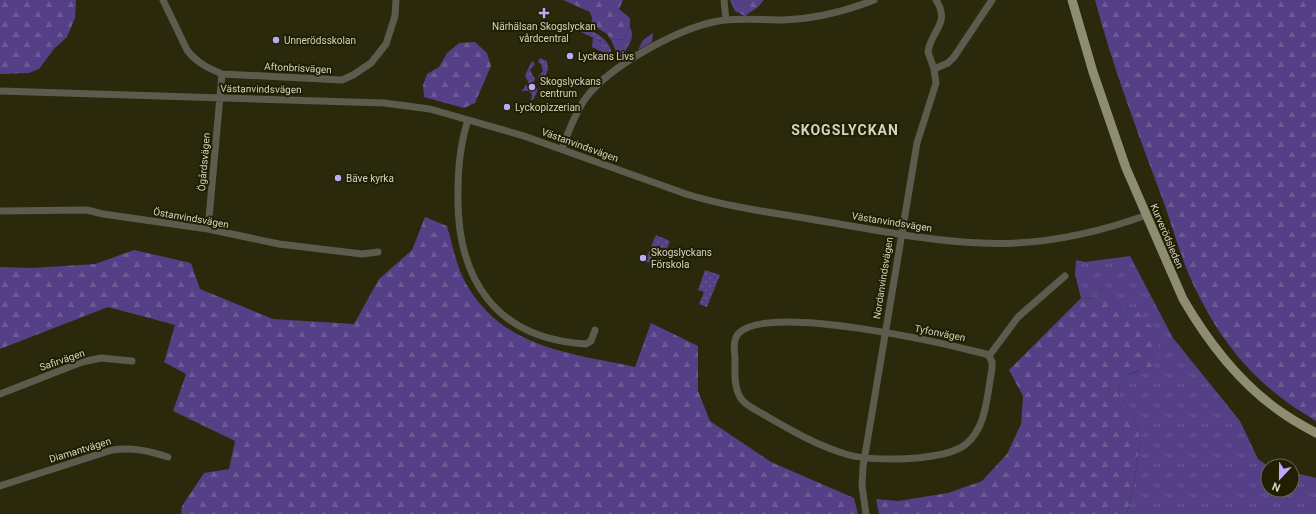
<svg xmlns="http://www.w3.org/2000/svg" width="1316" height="514" font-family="Roboto,sans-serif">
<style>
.grass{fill:url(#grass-tufts)}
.forest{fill:url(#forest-firs)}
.park{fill:url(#park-dots)}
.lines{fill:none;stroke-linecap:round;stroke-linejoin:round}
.minor{stroke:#5b5b4e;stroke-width:7}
.major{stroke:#8e8d72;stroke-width:9}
.poi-dot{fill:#bcaaf5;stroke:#201f02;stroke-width:1.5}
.labels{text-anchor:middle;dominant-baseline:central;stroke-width:4;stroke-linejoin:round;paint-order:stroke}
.poi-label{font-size:10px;fill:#d3d3c2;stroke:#201f02;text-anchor:start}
.street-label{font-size:10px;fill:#d3d3c2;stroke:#201f02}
.district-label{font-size:14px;font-weight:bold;letter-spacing:1px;fill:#d3d3c2;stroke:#201f02}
</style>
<defs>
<pattern id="grass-tufts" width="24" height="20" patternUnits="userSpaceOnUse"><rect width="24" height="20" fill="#553f86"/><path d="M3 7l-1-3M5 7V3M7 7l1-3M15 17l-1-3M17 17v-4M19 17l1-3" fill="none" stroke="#6d5a95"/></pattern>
<pattern id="forest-firs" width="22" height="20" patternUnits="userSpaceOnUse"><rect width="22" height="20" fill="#553f86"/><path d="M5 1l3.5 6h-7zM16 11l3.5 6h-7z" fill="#6d5a95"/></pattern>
<pattern id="park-dots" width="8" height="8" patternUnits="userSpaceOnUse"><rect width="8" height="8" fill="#553f86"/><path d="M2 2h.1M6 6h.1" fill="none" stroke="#6d5a95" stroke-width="1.8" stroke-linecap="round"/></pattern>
</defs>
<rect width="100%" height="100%" fill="#2a290b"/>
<!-- grass -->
<path class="grass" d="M 630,27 C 636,38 627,48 621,57 L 619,58 L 611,40 L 625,39 Z
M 653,33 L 652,42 L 638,50 L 643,40 Z
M 593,37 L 604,44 L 609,55 L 592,47 Z
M 1130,256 L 1173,338 L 1240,421 L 1258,459 L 1268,466 L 1268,490 L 1292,490 L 1292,472 L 1316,478 L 1316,514 L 1127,514 L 1135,478 L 1140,438 L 1134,416 L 1125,406 L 1118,393 C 1122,377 1125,375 1140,371 L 1137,311 L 1119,304 L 1101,289 L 1093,299 L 1081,298 L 1075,274 L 1076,260 L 1085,262 Z"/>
<!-- forest -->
<path class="forest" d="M 0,0 L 76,0 L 75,18 L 67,37 L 54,49 L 39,69 L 29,73 L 0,74 Z
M 563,0 L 623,0 L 619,9 L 630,18 L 630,27 L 625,39 L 611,40 L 607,34 L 591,24 L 592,18 L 590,12 Z
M 730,0 L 764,0 L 758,7 L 745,16 L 735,11 Z
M 1095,0 L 1316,0 L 1316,421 C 1258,387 1223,347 1194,286 C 1179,255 1171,219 1158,187 C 1135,125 1112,64 1095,0 Z
M 475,42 L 487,53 L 491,66 L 475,103 L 464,108 L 424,97 L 423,85 L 427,74 L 439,67 L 447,53 L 459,43 Z
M 425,217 L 447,226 C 453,246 457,270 468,287 C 506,349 570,353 635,367 L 651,323 L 698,346 L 698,391 L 710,421 L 771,462 L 854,498 L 858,514 L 181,514 L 182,506 L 204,473 L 229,469 L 235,441 L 173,411 L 186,374 L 164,362 L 175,325 L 108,307 L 0,349 L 0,267 L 33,268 L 95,264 L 134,250 L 191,263 L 200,289 L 273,319 L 354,324 L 379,279 L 412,250 Z
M 1101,289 L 1119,304 L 1137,311 L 1152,327 L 1160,351 L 1153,366 C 1134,374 1124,370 1118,392 L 1125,406 L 1134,416 L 1140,438 L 1135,478 L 1127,514 L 879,514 L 876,499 L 898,501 L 948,493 L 982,481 L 1007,454 L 1021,424 L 1023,396 L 1009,370 L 1081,298 L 1093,299 Z"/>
<!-- park -->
<path class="park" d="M 583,27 C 596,33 611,39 612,56 L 609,55 L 602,42 L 581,32 Z
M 540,58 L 547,61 L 548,69 L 544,80 L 541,81 L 538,77 L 543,71 L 541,64 L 538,62 Z
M 532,61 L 535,64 L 530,70 L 535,79 L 532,85 L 529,84 L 525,75 Z
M 526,85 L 529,88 L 537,88 L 537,92 L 533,100 L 531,100 L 532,95 L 529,91 L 522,91 Z
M 656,235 L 670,241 L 659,267 L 645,261 Z
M 705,270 L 720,275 L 707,307 L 699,304 L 704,292 L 698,290 Z"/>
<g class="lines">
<!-- minor -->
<path class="minor" d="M 163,0 L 187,50 C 197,63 208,68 222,74 L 342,80 L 353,75 L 371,63 L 386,44 L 395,16 L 396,0
M 724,0 L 726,20
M 934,69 L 928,52 C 931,30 951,24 936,0
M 0,91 L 384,103 L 430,109 L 524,136 L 686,194 C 731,208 777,213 822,221 C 875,230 928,241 981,243 C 1037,246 1094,234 1147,215
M 468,120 C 460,144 458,167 458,192 C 456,278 495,339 586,344 L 591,341 L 595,330
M 562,149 C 568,132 575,114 585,99 C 610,65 683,25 725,20 C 744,18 764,20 783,20 C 813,19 846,11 874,0
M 0,211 L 87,210 L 103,214 L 208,229 L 279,244 L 362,254 L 378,252
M 208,229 L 222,74
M 989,356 L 986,354 C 943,343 770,303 739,333 C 733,339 734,349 735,358 C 735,371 733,390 743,401 C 750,408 760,412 768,417 C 794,432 820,447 849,455 C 874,462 946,461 966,444 C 987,427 987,394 992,369 L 992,362 L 989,356 L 1018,317 L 1065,276
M 0,394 L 82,362 L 101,358 L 132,361
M 0,486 L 112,450 C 132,447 149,451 168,457
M 866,514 L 862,486 L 863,467 L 917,143 L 936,83 L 934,69 L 948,63 L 954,57 L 992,0"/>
<!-- major -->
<path class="major" d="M 1072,0 L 1093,72 L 1126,168 L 1183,299 C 1208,342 1242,386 1284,414 C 1294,421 1305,427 1316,433"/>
</g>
<!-- markers -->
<g class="poi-dot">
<path d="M542 7h4v4h4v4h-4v4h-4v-4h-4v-4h4z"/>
<circle cx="276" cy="40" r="4"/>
<circle cx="570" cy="56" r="4"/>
<circle cx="532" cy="87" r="4"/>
<circle cx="507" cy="107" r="4"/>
<circle cx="338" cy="178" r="4"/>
<circle cx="643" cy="258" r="4"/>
</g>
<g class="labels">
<!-- poi labels -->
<g class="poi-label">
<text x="544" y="26" text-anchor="middle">Närhälsan Skogslyckan<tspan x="544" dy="12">vårdcentral</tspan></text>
<text x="284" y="40">Unnerödsskolan</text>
<text x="578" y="56">Lyckans Livs</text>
<text x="540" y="81">Skogslyckans<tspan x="540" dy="12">centrum</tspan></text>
<text x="515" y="107">Lyckopizzerian</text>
<text x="346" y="178">Bäve kyrka</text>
<text x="651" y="252">Skogslyckans<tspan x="651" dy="12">Förskola</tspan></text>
</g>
<!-- street labels -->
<g class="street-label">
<text transform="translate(298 68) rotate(3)">Aftonbrisvägen</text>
<text transform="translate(261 89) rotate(1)">Västanvindsvägen</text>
<text transform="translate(580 145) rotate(20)">Västanvindsvägen</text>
<text transform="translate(204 162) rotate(-85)">Ögårdsvägen</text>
<text transform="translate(191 218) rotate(10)">Östanvindsvägen</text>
<text transform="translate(892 222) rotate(9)">Västanvindsvägen</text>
<text transform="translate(1167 236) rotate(67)">Kurverödsleden</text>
<text transform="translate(883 278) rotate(-81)">Nordanvindsvägen</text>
<text transform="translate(940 333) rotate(11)">Tyfonvägen</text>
<text transform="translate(62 360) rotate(-19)">Safirvägen</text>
<text transform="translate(80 450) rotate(-17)">Diamantvägen</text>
</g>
<!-- district labels -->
<g class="district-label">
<text x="845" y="130">SKOGSLYCKAN</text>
</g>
</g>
<!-- north arrow -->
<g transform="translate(1280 478) rotate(202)"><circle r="19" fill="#201f02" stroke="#68674f"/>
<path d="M0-3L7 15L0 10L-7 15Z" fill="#bcaaf5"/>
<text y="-6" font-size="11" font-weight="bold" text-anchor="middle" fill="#d3d3c2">N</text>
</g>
</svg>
